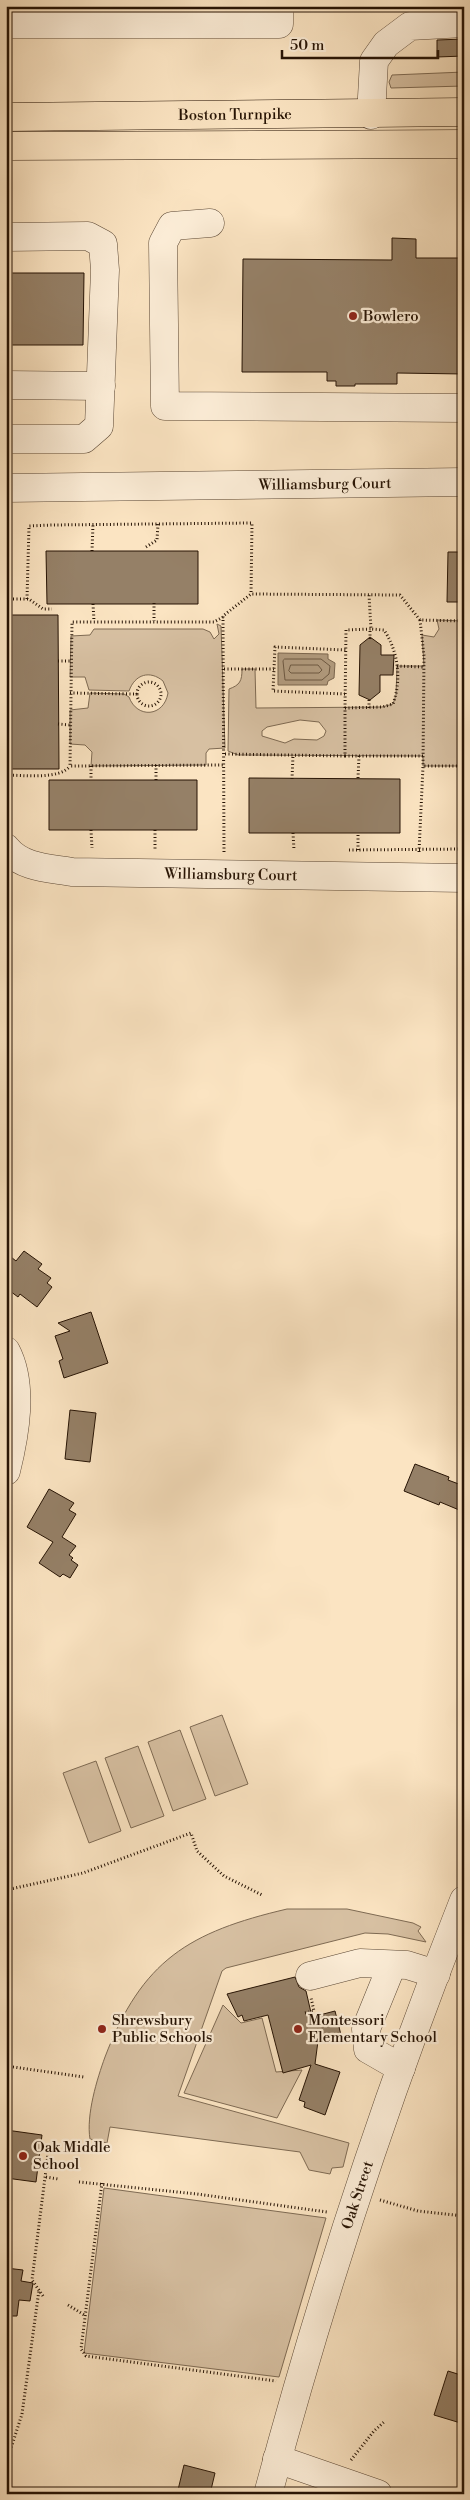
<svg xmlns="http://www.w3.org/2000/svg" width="470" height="2500" font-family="'Libre Bodoni',serif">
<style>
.green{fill:#d7c0a2;stroke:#7e6a53;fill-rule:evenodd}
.water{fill:#b39d81;stroke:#7b664f}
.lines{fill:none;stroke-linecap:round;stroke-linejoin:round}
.shore{stroke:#6c5842;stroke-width:1}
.building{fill:#958067;stroke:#261304}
.minor-casing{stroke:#5b4734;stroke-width:29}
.highway-casing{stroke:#261304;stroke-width:29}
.path{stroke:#261304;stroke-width:3;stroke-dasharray:1 2.5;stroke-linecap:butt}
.minor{stroke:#fcedd7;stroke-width:28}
.highway{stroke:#fbe4c2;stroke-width:28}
.poi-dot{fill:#8f2418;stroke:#fcedd7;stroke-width:2}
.labels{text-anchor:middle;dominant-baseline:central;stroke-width:4.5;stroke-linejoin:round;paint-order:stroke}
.street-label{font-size:15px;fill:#261304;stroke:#fcedd7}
.poi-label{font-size:15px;fill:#261304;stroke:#fcedd7;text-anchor:start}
</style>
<rect width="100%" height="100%" fill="#fbe4c2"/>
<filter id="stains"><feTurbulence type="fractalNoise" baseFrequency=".004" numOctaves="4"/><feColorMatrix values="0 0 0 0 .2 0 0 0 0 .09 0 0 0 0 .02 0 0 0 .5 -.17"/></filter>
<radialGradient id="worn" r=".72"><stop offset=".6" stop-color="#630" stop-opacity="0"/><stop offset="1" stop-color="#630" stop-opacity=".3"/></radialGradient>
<!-- green -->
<path class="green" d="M 464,72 L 464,86 L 391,88 L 389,82 L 392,75 Z
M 437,620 L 464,621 L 464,766 L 423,766 L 423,756 L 238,755 L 228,751 L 229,689 C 240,685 242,681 242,669 L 255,669 L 256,708 L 382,707 L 393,704 L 396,695 L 397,666 L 424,666 L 422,635 L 434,637 L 439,629 ZM 300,720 L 319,722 L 326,731 L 324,736 L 317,740 L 294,739 L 285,743 L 262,736 L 262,731 L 267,727 Z
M 217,624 L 221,626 L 225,748 L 209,749 L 206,753 L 206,765 L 91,766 L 92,752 L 85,745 L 70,744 L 70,710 L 88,708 L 90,693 L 124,694 L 129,697 C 137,719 164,717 168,693 L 163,681 C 150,670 135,674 129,691 L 89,690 L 85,677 L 70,677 L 71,636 L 90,635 L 94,629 L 203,629 L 210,632 L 214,639 L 219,634 Z
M 222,1715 L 248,1784 L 215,1796 L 190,1727 Z
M 180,1730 L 206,1799 L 173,1811 L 148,1742 Z
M 138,1746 L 164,1816 L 131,1828 L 105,1758 Z
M 96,1761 L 121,1831 L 89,1843 L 63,1773 Z
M 287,1909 L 347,1909 L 413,1923 L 421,1927 L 418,1931 L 426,1942 L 388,1934 L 365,1933 L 226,1968 L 222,1971 L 178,2096 L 349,2143 L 343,2167 L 332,2168 L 330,2174 L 309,2170 L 300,2152 L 110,2127 L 107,2143 L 90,2139 C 86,2115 97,2079 105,2057 C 142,1960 189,1932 287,1909 Z
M 223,2005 L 241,2023 L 262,2018 L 276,2072 L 302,2070 L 277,2118 L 184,2093 Z
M 104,2188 L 326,2218 L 279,2377 L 84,2353 Z"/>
<!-- water -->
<path class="water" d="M 278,653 L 328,654 L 328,659 L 335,663 L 334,678 L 328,681 L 327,685 L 278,685 Z"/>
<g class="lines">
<!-- shore -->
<path class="shore" d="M 285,659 L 321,659 L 330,666 L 329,674 L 322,680 L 285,680 L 283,661 Z
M 291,665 L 318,665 L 322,670 L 319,673 L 291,673 L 289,671 Z"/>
</g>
<!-- building -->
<path class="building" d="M 464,39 L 464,56 L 437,57 L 437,40 Z
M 392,238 L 416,239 L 416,258 L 464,258 L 464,374 L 397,373 L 397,384 L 355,384 L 355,386 L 336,386 L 336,381 L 327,381 L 327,372 L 242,372 L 243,259 L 392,260 Z
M 6,273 L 84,273 L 83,345 L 6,345 Z
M 46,551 L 198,551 L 198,604 L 47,604 Z
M 448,552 L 464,552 L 464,602 L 447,602 Z
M 6,615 L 58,615 L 59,769 L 6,769 Z
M 370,637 L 381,645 L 381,655 L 394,655 L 393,675 L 380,675 L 380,692 L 370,700 L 359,695 L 360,645 Z
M 249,778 L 400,779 L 400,833 L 249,833 Z
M 49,780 L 197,780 L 197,830 L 49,830 Z
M 24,1251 L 42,1264 L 38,1269 L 51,1278 L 47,1283 L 52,1287 L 37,1307 L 20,1294 L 18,1297 L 6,1288 L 6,1253 L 16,1261 Z
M 91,1312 L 108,1363 L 64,1378 L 59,1361 L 63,1359 L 55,1336 L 70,1331 L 58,1323 Z
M 70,1410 L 96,1413 L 90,1462 L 65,1459 Z
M 415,1464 L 449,1477 L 448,1480 L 464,1486 L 464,1512 L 440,1502 L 439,1505 L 404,1491 Z
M 49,1489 L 74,1503 L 69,1510 L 76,1514 L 62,1537 L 76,1546 L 69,1555 L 73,1558 L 71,1560 L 78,1565 L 70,1578 L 63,1574 L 60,1577 L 39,1563 L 53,1542 L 27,1527 Z
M 295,1977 L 299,1987 L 306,1991 L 312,2017 L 335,2011 L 341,2035 L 318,2041 L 315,2064 L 340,2072 L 325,2115 L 304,2107 L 305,2102 L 299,2100 L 311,2065 L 283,2073 L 268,2015 L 244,2021 L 242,2015 L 238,2017 L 227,1994 Z
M 6,2130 L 42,2135 L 36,2182 L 6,2178 Z
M 6,2268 L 23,2270 L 21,2281 L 33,2283 L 30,2301 L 19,2300 L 17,2316 L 6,2316 Z
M 448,2371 L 464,2376 L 464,2424 L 434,2415 Z
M 184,2465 L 215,2473 L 210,2494 L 177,2494 Z"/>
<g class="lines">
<!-- minor casing -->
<g class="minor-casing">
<g id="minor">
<path d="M 6,24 L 279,24 L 279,6"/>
<path d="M 371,115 L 374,61 L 386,44 L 410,26 L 464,23"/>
<path d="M 210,223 L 172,226 L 163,243 L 165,406 L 464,408"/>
<path d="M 6,237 L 88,236 L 103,244 L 105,270 L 99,426 L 84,439 L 6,439"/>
<path d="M 6,385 L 101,386"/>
<path id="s1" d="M 6,488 L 464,482"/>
<path id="s2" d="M 6,848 C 22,868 49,868 72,872 L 464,878"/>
<path d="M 6,1351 C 24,1385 15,1435 6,1471"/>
<path d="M 392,1965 L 366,2029 L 368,2049 L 401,2068"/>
<path d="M 310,1976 L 360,1963 L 407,1965 L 436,1974"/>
<path d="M 277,2459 L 378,2494"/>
<path id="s3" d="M 268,2494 C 322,2293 387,2094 464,1900"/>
</g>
</g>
<!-- highway casing -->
<g class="highway-casing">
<g id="highway">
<path id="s4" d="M 6,117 L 464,112"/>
<path d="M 6,146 L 464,144"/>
</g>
</g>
<!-- path -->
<path class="path" d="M 460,253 L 464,242
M 146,547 L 157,540 L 158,524
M 92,551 L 93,524
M 6,599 L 29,599 L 43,609 L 52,609
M 27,599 L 29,526 L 51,525 L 252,523 L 251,594
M 154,603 L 154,621
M 93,604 L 94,621
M 223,617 L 214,622 L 72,622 L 70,766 L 225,765
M 420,620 L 424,656 L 423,766
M 370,639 L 370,629
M 58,661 L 71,661
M 397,666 L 424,667
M 224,669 L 274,669
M137 694a12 12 0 1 1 24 0a12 12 0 1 1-24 0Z
M 70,693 L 137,694
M 345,694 L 273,691 L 275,647 L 346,650
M 345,708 L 346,630 L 371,629
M 369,708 L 369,699
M 58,724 L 70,725
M 225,754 L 345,756 L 345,708 L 382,707 L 393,704 C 402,679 398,651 384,630 L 371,629 L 369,595
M 345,756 L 423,756
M 91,766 L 91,780
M 6,775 C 22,775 60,780 70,766
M 358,778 L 359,756
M 292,779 L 293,755
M 156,780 L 156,765
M 91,830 L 92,848
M 155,830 L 155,849
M 293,833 L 294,850
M 349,850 L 464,849
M 358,850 L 358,833
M 224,852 L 223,616 L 251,594 L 400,595 L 420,620 L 464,621
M 419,852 L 423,766 L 464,766
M 6,1890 L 83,1873 L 191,1833 L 197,1851 L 224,1876 L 262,1895
M 6,1922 L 10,1934 L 9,1954
M 305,2013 L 314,2011 L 311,1998
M 6,2066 L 84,2077
M 46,2177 L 58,2179
M 79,2182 L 197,2194 L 327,2212
M 102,2183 L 81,2349 L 86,2356 L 276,2381
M 380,2200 L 418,2211 L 464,2216
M 43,2296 L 32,2280 L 49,2146
M 68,2305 L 86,2316
M 351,2460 L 374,2431 L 384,2422
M 6,2464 L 22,2414 L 39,2290"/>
<!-- minor -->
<use href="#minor" class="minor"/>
<!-- highway -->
<use href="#highway" class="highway"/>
</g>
<!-- markers -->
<g class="poi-dot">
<circle cx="353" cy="316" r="5"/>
<circle cx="102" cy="2029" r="5"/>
<circle cx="298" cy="2029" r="5"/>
<circle cx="23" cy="2156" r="5"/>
</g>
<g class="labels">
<!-- street labels -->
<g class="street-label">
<text stroke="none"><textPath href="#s4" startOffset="229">Boston Turnpike</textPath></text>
<text stroke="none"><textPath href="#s1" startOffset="319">Williamsburg Court</textPath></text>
<text stroke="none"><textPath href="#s2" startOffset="231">Williamsburg Court</textPath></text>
<text stroke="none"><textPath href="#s3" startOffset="312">Oak Street</textPath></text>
</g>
<!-- poi labels -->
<g class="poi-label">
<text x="363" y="316">Bowlero</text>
<text x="112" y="2020">Shrewsbury<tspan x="112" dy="17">Public Schools</tspan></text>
<text x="308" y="2020">Montessori<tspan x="308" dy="17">Elementary School</tspan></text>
<text x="33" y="2147">Oak Middle<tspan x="33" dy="17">School</tspan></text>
</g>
</g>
<!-- margin -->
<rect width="470" height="2500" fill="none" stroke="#fbe4c2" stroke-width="25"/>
<rect x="8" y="8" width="455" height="2485" fill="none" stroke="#261304" stroke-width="2.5"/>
<rect x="12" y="12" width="445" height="2475" fill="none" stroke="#261304"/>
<!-- scale -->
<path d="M282 50v8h156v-8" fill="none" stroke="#261304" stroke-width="2.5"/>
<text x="290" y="50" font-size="15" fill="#261304" stroke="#fcedd7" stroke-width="4" paint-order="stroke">50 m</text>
<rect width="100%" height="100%" filter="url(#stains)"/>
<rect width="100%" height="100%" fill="url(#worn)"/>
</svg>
